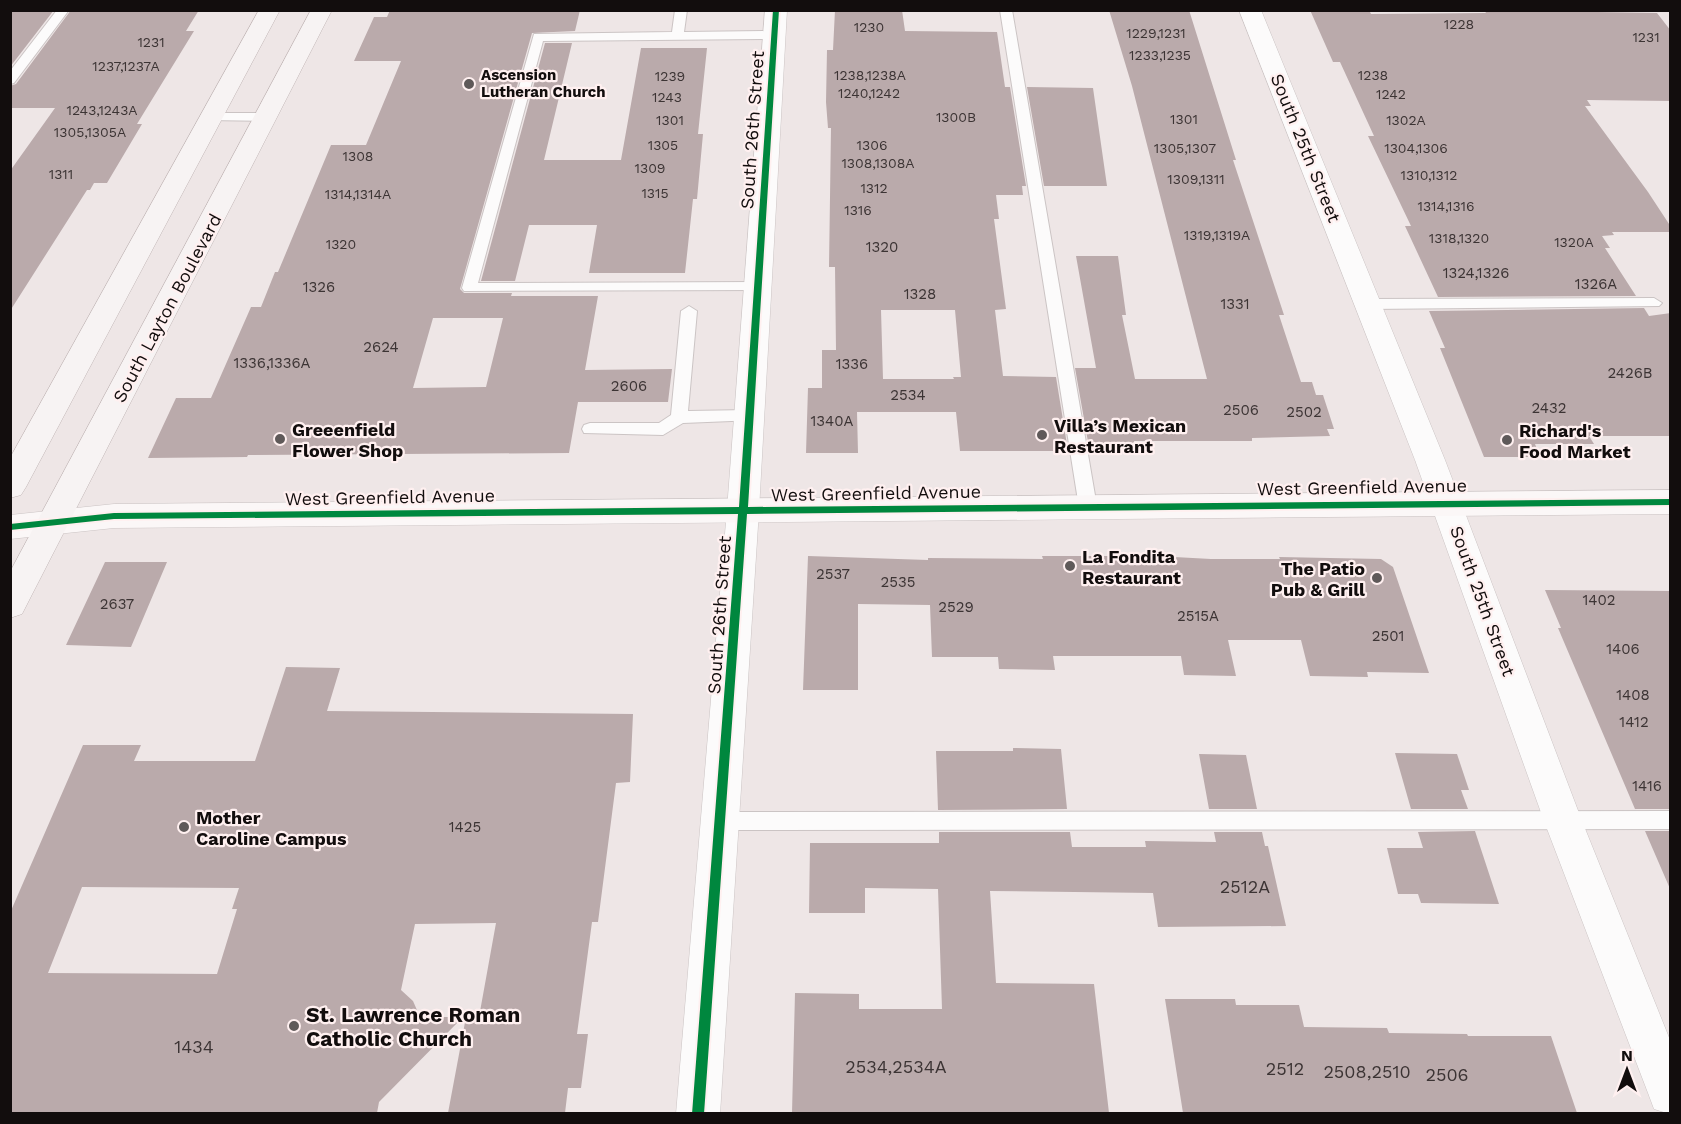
<svg xmlns="http://www.w3.org/2000/svg" width="1681" height="1124" font-family="'Work Sans',sans-serif">
<style>
.building{fill:#baaaab;fill-rule:evenodd}
.lines{fill:none;stroke-linecap:round;stroke-linejoin:round}
.lane-casing{stroke:#cbc4c4;stroke-width:2}
.street-casing{stroke:#cbc4c4;stroke-width:1}
.secondary-casing{stroke:#cbc4c4;stroke-width:1}
.primary-casing{stroke:#c1b6b6;stroke-width:1}
.lane{fill:#fcfbfb;fill-rule:evenodd}
.street{fill:#fcfbfb;fill-rule:evenodd}
.secondary{fill:#fbf7f7;fill-rule:evenodd}
.primary{fill:#f7f3f3;fill-rule:evenodd}
.cycleway-casing{stroke:#fff0f0;stroke-width:4}
.cycleway{fill:#00873e;fill-rule:evenodd}
.poi-dot{fill:#5f5959;stroke:#fff0f0;stroke-width:2}
.labels{text-anchor:middle;dominant-baseline:central;stroke-width:4.5;stroke-linejoin:round;paint-order:stroke}
.far-number-label{font-size:14px;fill:#3c3434}
.far-poi-label{font-size:15px;font-weight:bold;fill:#120d0d;stroke:#fff0f0;text-anchor:start}
.number-label{font-size:15px;fill:#3c3434}
.street-label{font-size:18px;fill:#120d0d;stroke:#fff0f0}
.poi-label{font-size:18px;font-weight:bold;fill:#120d0d;stroke:#fff0f0;text-anchor:start}
.near-number-label{font-size:18px;fill:#3c3434}
.near-poi-label{font-size:21px;font-weight:bold;fill:#120d0d;stroke:#fff0f0;text-anchor:start}
</style>
<rect width="100%" height="100%" fill="#eee6e6"/>
<!-- building -->
<path class="building" d="M 10,10 L 54,10 L 10,67 Z
M 71,10 L 199,10 L 186,31 L 194,31 L 137,124 L 142,124 L 107,183 L 94,183 L 90,190 L 87,190 L 10,311 L 10,171 L 55,108 L 10,108 L 10,86 L 16,84 Z
M 390,10 L 580,10 L 575,31 L 532,33 L 460,289 L 464,293 L 512,293 L 511,296 L 598,296 L 585,370 L 672,369 L 668,402 L 578,402 L 569,453 L 248,455 L 247,457 L 148,458 L 176,398 L 211,398 L 251,307 L 261,307 L 275,272 L 278,272 L 331,145 L 366,145 L 401,61 L 354,61 L 374,17 L 387,17 ZM 433,318 L 503,318 L 486,387 L 413,388 Z
M 835,10 L 902,10 L 905,31 L 997,32 L 1005,87 L 1010,87 L 1026,186 L 1022,186 L 1023,195 L 996,195 L 999,219 L 994,219 L 1006,309 L 995,310 L 1003,376 L 1056,377 L 1068,451 L 960,451 L 956,412 L 857,412 L 858,453 L 806,453 L 808,388 L 822,388 L 822,350 L 836,350 L 835,267 L 829,267 L 831,128 L 828,128 L 826,102 L 827,50 L 833,50 ZM 881,310 L 955,310 L 961,377 L 953,377 L 954,379 L 883,379 Z
M 1109,10 L 1189,10 L 1236,160 L 1233,160 L 1284,315 L 1279,315 L 1301,382 L 1312,382 L 1316,395 L 1323,395 L 1334,429 L 1327,429 L 1330,436 L 1252,438 L 1252,441 L 1134,441 L 1137,453 L 1090,453 L 1075,368 L 1096,368 L 1076,256 L 1118,256 L 1126,315 L 1122,315 L 1135,379 L 1207,379 L 1132,86 Z
M 1310,10 L 1369,10 L 1371,14 L 1486,13 L 1484,10 L 1657,13 L 1671,31 L 1671,101 L 1587,100 L 1591,106 L 1585,106 L 1648,192 L 1671,227 L 1671,232 L 1612,232 L 1614,235 L 1602,236 L 1610,248 L 1605,248 L 1636,296 L 1438,297 L 1405,226 L 1411,226 L 1368,136 L 1374,136 L 1340,62 L 1333,62 Z
M 545,43 L 572,43 L 544,160 L 621,160 L 641,48 L 707,48 L 698,134 L 703,134 L 697,199 L 693,199 L 685,273 L 589,273 L 597,225 L 529,225 L 515,281 L 481,281 Z
M 1027,87 L 1093,88 L 1107,186 L 1044,186 Z
M 1644,308 L 1649,316 L 1671,313 L 1671,436 L 1589,436 L 1594,444 L 1535,444 L 1538,452 L 1526,451 L 1529,457 L 1484,457 L 1440,348 L 1445,348 L 1429,311 Z
M 808,556 L 928,560 L 928,558 L 1043,559 L 1042,556 L 1156,556 L 1211,559 L 1280,559 L 1279,557 L 1381,559 L 1393,567 L 1429,673 L 1367,672 L 1368,677 L 1310,676 L 1301,640 L 1228,640 L 1236,676 L 1184,675 L 1181,656 L 1053,656 L 1055,670 L 999,669 L 998,657 L 932,657 L 930,605 L 858,604 L 858,690 L 803,690 Z
M 105,562 L 167,562 L 131,647 L 66,645 Z
M 1545,590 L 1671,591 L 1671,809 L 1635,809 L 1558,628 L 1561,628 Z
M 286,667 L 340,668 L 327,711 L 633,714 L 630,782 L 616,783 L 598,922 L 592,922 L 577,1034 L 588,1034 L 581,1088 L 568,1088 L 565,1113 L 448,1113 L 466,1017 L 479,1017 L 496,923 L 415,924 L 401,990 L 413,1001 L 420,1017 L 463,1017 L 379,1102 L 377,1113 L 10,1113 L 10,913 L 83,745 L 141,745 L 134,761 L 255,761 ZM 82,887 L 239,888 L 232,909 L 237,909 L 217,974 L 48,973 Z
M 1013,748 L 1061,749 L 1067,809 L 938,810 L 936,751 L 1013,751 Z
M 1395,753 L 1457,754 L 1469,790 L 1461,790 L 1468,809 L 1411,809 Z
M 1199,754 L 1246,755 L 1257,809 L 1209,809 Z
M 1475,831 L 1499,904 L 1421,903 L 1418,894 L 1398,894 L 1387,848 L 1423,848 L 1418,832 Z
M 1645,831 L 1671,831 L 1671,891 Z
M 939,832 L 1070,832 L 1072,847 L 1146,847 L 1145,841 L 1216,842 L 1214,832 L 1262,832 L 1265,846 L 1268,846 L 1286,926 L 1158,927 L 1153,893 L 990,891 L 996,983 L 1094,984 L 1109,1113 L 792,1113 L 795,993 L 859,994 L 859,1009 L 942,1009 L 938,889 L 865,888 L 865,913 L 809,913 L 810,843 L 939,843 Z
M 1165,999 L 1235,999 L 1236,1005 L 1299,1005 L 1304,1027 L 1387,1028 L 1389,1033 L 1467,1034 L 1468,1036 L 1551,1036 L 1577,1113 L 1183,1113 Z"/>
<g class="lines">
<!-- lane casing -->
<g class="lane-casing">
<path id="lane" d="M 57,10 L 69,10 L 14,83 L 10,84 L 10,71 Z
M 675,10 L 687,10 L 684,32 L 774,31 L 780,35 L 774,39 L 543,41 L 478,283 L 758,282 L 765,287 L 763,290 L 464,291 L 462,288 L 534,34 L 672,32 Z
M 1000,10 L 1012,10 L 1097,507 L 1094,512 L 1088,513 L 1082,512 L 1079,507 Z
M 212,113 L 267,113 L 273,117 L 267,121 L 207,120 L 206,117 L 207,114 Z
M 1654,298 L 1662,303 L 1659,306 L 1369,309 L 1361,304 L 1369,299 Z
M 689,306 L 697,311 L 688,411 L 750,410 L 756,412 L 758,416 L 756,420 L 683,423 L 663,435 L 584,433 L 582,429 L 584,425 L 590,423 L 659,423 L 671,415 L 681,311 Z
M 1670,811 L 1670,829 L 719,830 L 712,828 L 709,821 L 712,814 L 719,812 Z"/>
</g>
<!-- street casing -->
<g class="street-casing">
<path id="street" d="M 765,10 L 787,10 L 759,510 L 720,1114 L 676,1114 L 727,510 Z
M 1239,10 L 1261,10 L 1445,460 L 1582,821 L 1670,1040 L 1670,1114 L 1654,1109 L 1648,1093 L 1544,821 L 1415,460 Z"/>
</g>
<!-- secondary casing -->
<g class="secondary-casing">
<path id="secondary" d="M 1670,490 L 1670,514 L 114,528 L 10,539 L 10,515 L 114,504 Z"/>
</g>
<!-- primary casing -->
<g class="primary-casing">
<path id="primary" d="M 259,10 L 280,10 L 26,487 L 21,495 L 10,498 L 10,458 Z
M 311,10 L 332,10 L 22,614 L 10,618 L 10,572 Z"/>
</g>
<!-- lane -->
<use href="#lane" class="lane"/>
<!-- street -->
<use href="#street" class="street"/>
<!-- secondary -->
<use href="#secondary" class="secondary"/>
<!-- primary -->
<use href="#primary" class="primary"/>
<!-- cycleway casing -->
<g class="cycleway-casing">
<path id="cycleway" d="M 773,10 L 779,10 L 748,507 L 1670,499 L 1670,505 L 747,514 L 704,1114 L 692,1114 L 738,514 L 114,519 L 10,530 L 10,524 L 114,513 L 739,507 Z"/>
</g>
<!-- cycleway -->
<use href="#cycleway" class="cycleway"/>
</g>
<!-- markers -->
<g class="poi-dot">
<circle cx="469" cy="84" r="6"/>
<circle cx="1042" cy="435" r="6"/>
<circle cx="280" cy="439" r="6"/>
<circle cx="1507" cy="440" r="6"/>
<circle cx="1070" cy="566" r="6"/>
<circle cx="1377" cy="578" r="6"/>
<circle cx="184" cy="827" r="6"/>
<circle cx="294" cy="1026" r="6"/>
</g>
<g class="labels">
<!-- far-number labels -->
<g class="far-number-label">
<text x="1459" y="24">1228</text>
<text x="869" y="27">1230</text>
<text x="1156" y="33">1229,1231</text>
<text x="1646" y="37">1231</text>
<text x="151" y="42">1231</text>
<text x="1160" y="55">1233,1235</text>
<text x="126" y="66">1237,1237A</text>
<text x="870" y="75">1238,1238A</text>
<text x="1373" y="75">1238</text>
<text x="670" y="76">1239</text>
<text x="869" y="93">1240,1242</text>
<text x="1391" y="94">1242</text>
<text x="667" y="97">1243</text>
<text x="102" y="110">1243,1243A</text>
<text x="956" y="117">1300B</text>
<text x="1184" y="119">1301</text>
<text x="670" y="120">1301</text>
<text x="1406" y="120">1302A</text>
<text x="90" y="132">1305,1305A</text>
<text x="663" y="145">1305</text>
<text x="872" y="145">1306</text>
<text x="1185" y="148">1305,1307</text>
<text x="1416" y="148">1304,1306</text>
<text x="358" y="156">1308</text>
<text x="878" y="163">1308,1308A</text>
<text x="650" y="168">1309</text>
<text x="61" y="174">1311</text>
<text x="1429" y="175">1310,1312</text>
<text x="1196" y="179">1309,1311</text>
<text x="874" y="188">1312</text>
<text x="655" y="193">1315</text>
<text x="358" y="194">1314,1314A</text>
<text x="1446" y="206">1314,1316</text>
<text x="858" y="210">1316</text>
<text x="1217" y="235">1319,1319A</text>
<text x="1459" y="238">1318,1320</text>
<text x="1574" y="242">1320A</text>
<text x="341" y="244">1320</text>
</g>
<!-- far-poi labels -->
<g class="far-poi-label">
<text x="481" y="75">Ascension<tspan x="481" dy="17">Lutheran Church</tspan></text>
</g>
<!-- number labels -->
<g class="number-label">
<text x="882" y="247">1320</text>
<text x="1476" y="273">1324,1326</text>
<text x="1596" y="284">1326A</text>
<text x="319" y="287">1326</text>
<text x="920" y="294">1328</text>
<text x="1235" y="304">1331</text>
<text x="381" y="347">2624</text>
<text x="272" y="363">1336,1336A</text>
<text x="852" y="364">1336</text>
<text x="1630" y="373">2426B</text>
<text x="629" y="386">2606</text>
<text x="908" y="395">2534</text>
<text x="1549" y="408">2432</text>
<text x="1241" y="410">2506</text>
<text x="1304" y="412">2502</text>
<text x="832" y="421">1340A</text>
<text x="833" y="574">2537</text>
<text x="898" y="582">2535</text>
<text x="1599" y="600">1402</text>
<text x="117" y="604">2637</text>
<text x="956" y="607">2529</text>
<text x="1198" y="616">2515A</text>
<text x="1388" y="636">2501</text>
<text x="1623" y="649">1406</text>
<text x="1633" y="695">1408</text>
<text x="1634" y="722">1412</text>
<text x="1647" y="786">1416</text>
<text x="465" y="827">1425</text>
</g>
<!-- street labels -->
<g class="street-label">
<text transform="translate(752 130) rotate(-86)">South 26th Street</text>
<text transform="translate(1306 148) rotate(68)">South 25th Street</text>
<text transform="translate(167 308) rotate(-62)">South Layton Boulevard</text>
<text transform="translate(1362 487) rotate(-1)">West Greenfield Avenue</text>
<text transform="translate(876 493) rotate(-1)">West Greenfield Avenue</text>
<text transform="translate(390 497) rotate(-1)">West Greenfield Avenue</text>
<text transform="translate(1483 601) rotate(70)">South 25th Street</text>
<text transform="translate(719 615) rotate(-86)">South 26th Street</text>
</g>
<!-- poi labels -->
<g class="poi-label">
<text x="1054" y="425">Villa’s Mexican<tspan x="1054" dy="21">Restaurant</tspan></text>
<text x="292" y="429">Greeenfield<tspan x="292" dy="21">Flower Shop</tspan></text>
<text x="1519" y="430">Richard's<tspan x="1519" dy="21">Food Market</tspan></text>
<text x="1082" y="556">La Fondita<tspan x="1082" dy="21">Restaurant</tspan></text>
<text x="1365" y="568" text-anchor="end">The Patio<tspan x="1365" dy="21">Pub &amp; Grill</tspan></text>
<text x="196" y="817">Mother<tspan x="196" dy="21">Caroline Campus</tspan></text>
</g>
<!-- near-number labels -->
<g class="near-number-label">
<text x="1245" y="886">2512A</text>
<text x="194" y="1046">1434</text>
<text x="896" y="1066">2534,2534A</text>
<text x="1285" y="1068">2512</text>
<text x="1367" y="1071">2508,2510</text>
<text x="1447" y="1074">2506</text>
</g>
<!-- near-poi labels -->
<g class="near-poi-label">
<text x="306" y="1014">St. Lawrence Roman<tspan x="306" dy="24">Catholic Church</tspan></text>
</g>
</g>
<!-- border -->
<rect width="1681" height="1124" fill="none" stroke="#120d0d" stroke-width="24"/>
<!-- north arrow -->
<g transform="translate(1627 1070)" stroke="#fff0f0" stroke-width="4.5" paint-order="stroke">
<path d="M0-4.5L10 22L0 15L-10 22Z" fill="#120d0d"/>
<text y="-9" font-size="16" font-weight="bold" text-anchor="middle" fill="#120d0d">N</text>
</g>
</svg>
